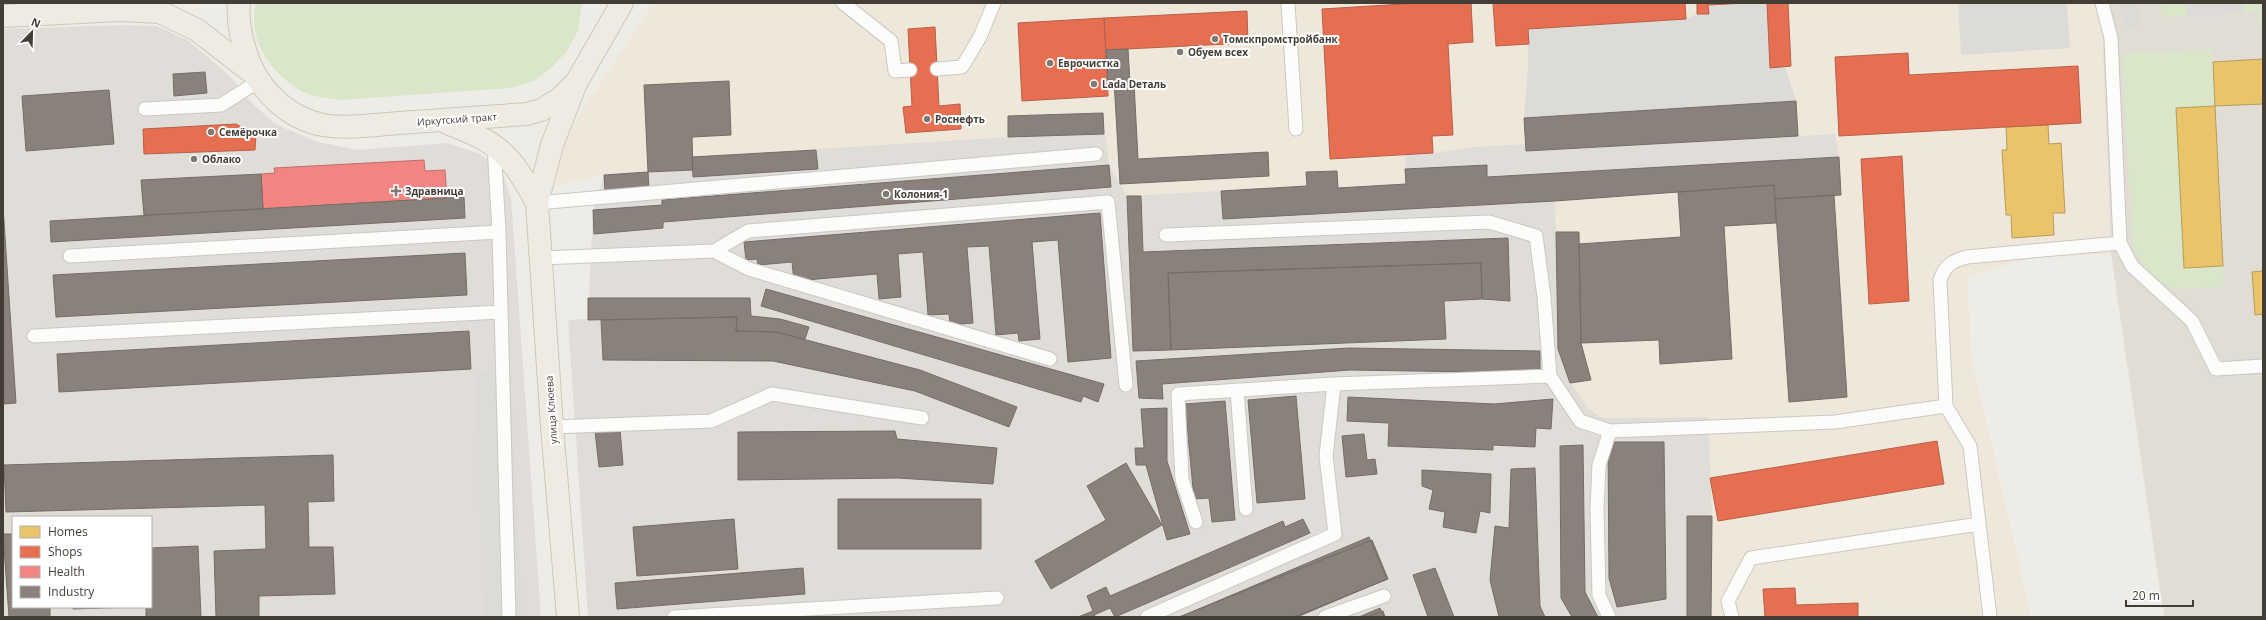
<svg xmlns="http://www.w3.org/2000/svg" width="2266" height="620" font-family="'Open Sans',sans-serif">
<style>
.residential{fill:#e1ddd5}
.commercial{fill:#efe7da}
.industrial{fill:#e0ddd8;fill-rule:evenodd}
.green{fill:#dae6c9}
.parking{fill:#dcdbd7}
.homes{fill:#e9c46a;stroke:#b79c5a}
.shops{fill:#e76f51;stroke:#b66049}
.health{fill:#f28482;stroke:#bd6f6b}
.industry{fill:#8a817c;stroke:#746d67}
.lines{fill:none;stroke-linecap:round;stroke-linejoin:round}
.service-casing{stroke:#cac8c3;stroke-width:15}
.primary-casing{stroke:#cec7b6;stroke-width:24}
.service{stroke:#fcfcfb;stroke-width:13}
.primary{stroke:#efebe3;stroke-width:22}
.poi-dot{fill:#7e7a73;stroke:#fff;stroke-width:1.5}
.labels{text-anchor:middle;dominant-baseline:central;stroke-width:4;stroke-linejoin:round;paint-order:stroke}
.poi-label{font-size:10px;font-weight:bold;fill:#423d35;stroke:#fff;text-anchor:start}
.street-label{font-size:10px;fill:#423d35;stroke:#fff}
</style>
<rect width="100%" height="100%" fill="#edece7"/>
<!-- residential -->
<path class="residential" d="M 2101,3 L 2263,3 L 2263,617 L 2164,617 L 2111,254 Z"/>
<!-- commercial -->
<path class="commercial" d="M 658,3 L 2101,3 L 2111,254 L 2029,258 L 1967,277 L 1971,355 L 2031,617 L 1711,617 L 1708,417 L 1602,418 L 1588,408 L 1570,383 L 1581,343 L 1556,232 L 1555,201 L 1774,185 L 1835,134 L 1526,151 L 1525,144 L 1472,147 L 1433,153 L 1405,153 L 1406,184 L 1338,188 L 1337,171 L 1306,172 L 1307,186 L 1127,196 L 1109,165 L 1103,113 L 1008,116 L 1008,137 L 693,157 L 693,170 L 604,175 L 557,185 L 560,155 L 576,121 L 646,14 Z"/>
<!-- industrial -->
<path class="industrial" d="M 122,25 L 157,26 L 189,41 L 232,78 L 251,102 L 275,124 L 318,142 L 357,150 L 447,143 L 480,154 L 501,170 L 511,198 L 541,617 L 3,617 L 3,29 ZM 13,517 L 151,517 L 151,607 L 13,607 Z
M 1103,113 L 1109,165 L 1127,196 L 1307,186 L 1306,172 L 1337,171 L 1338,188 L 1406,184 L 1405,153 L 1434,153 L 1472,147 L 1526,144 L 1527,151 L 1835,134 L 1839,157 L 1774,185 L 1555,201 L 1556,232 L 1581,343 L 1591,380 L 1571,383 L 1588,408 L 1602,418 L 1708,417 L 1712,516 L 1711,617 L 588,617 L 568,320 L 588,319 L 593,210 L 604,175 L 693,170 L 692,157 L 1008,137 L 1008,116 Z"/>
<!-- green -->
<path class="green" d="M 256,3 L 582,3 L 578,31 L 567,51 L 550,69 L 534,81 L 511,88 L 340,100 C 326,98 310,97 298,89 C 269,71 247,38 256,3 Z
M 2161,3 L 2186,3 L 2187,16 L 2162,17 Z
M 2242,3 L 2263,3 L 2263,23 L 2259,23 L 2258,11 L 2243,12 Z
M 2212,49 L 2215,106 L 2176,109 L 2184,268 L 2223,266 L 2224,287 L 2171,289 L 2147,272 L 2132,245 L 2122,54 Z"/>
<!-- parking -->
<path class="parking" d="M 1767,3 L 1770,67 L 1785,66 L 1796,101 L 1524,118 L 1528,65 L 1528,29 L 1686,19 L 1697,14 L 1708,14 L 1708,5 Z
M 1958,3 L 2067,3 L 2070,48 L 1961,55 Z
M 2121,3 L 2139,3 L 2141,28 L 2123,29 Z
M 2186,3 L 2242,3 L 2243,12 L 2187,16 Z
M 510,371 L 522,617 L 483,617 L 476,374 Z"/>
<!-- homes -->
<path class="homes" d="M 2263,59 L 2263,104 L 2215,106 L 2213,62 Z
M 2215,106 L 2223,266 L 2184,268 L 2176,108 Z
M 2048,125 L 2049,144 L 2061,143 L 2065,213 L 2053,213 L 2054,235 L 2012,238 L 2011,215 L 2006,215 L 2002,150 L 2007,150 L 2006,127 Z
M 2263,271 L 2263,314 L 2255,315 L 2252,272 Z"/>
<!-- shops -->
<path class="shops" d="M 1420,3 L 1471,3 L 1473,42 L 1448,44 L 1453,135 L 1432,136 L 1433,153 L 1330,159 L 1322,9 Z
M 1493,3 L 1685,3 L 1686,19 L 1528,29 L 1529,44 L 1496,46 Z
M 1697,3 L 1747,3 L 1708,5 L 1709,14 L 1697,14 Z
M 1767,3 L 1788,3 L 1791,66 L 1770,68 Z
M 1247,11 L 1248,43 L 1106,50 L 1104,18 Z
M 1104,18 L 1108,96 L 1022,101 L 1018,23 Z
M 935,27 L 939,106 L 960,104 L 961,129 L 906,133 L 903,107 L 912,106 L 908,29 Z
M 1908,53 L 1909,75 L 2078,66 L 2081,123 L 1839,136 L 1835,57 Z
M 236,124 L 256,134 L 255,150 L 144,154 L 143,129 Z
M 1902,156 L 1909,301 L 1869,304 L 1861,159 Z
M 1937,441 L 1944,484 L 1718,521 L 1710,478 Z
M 1795,588 L 1796,605 L 1858,603 L 1858,617 L 1765,617 L 1763,589 Z"/>
<!-- health -->
<path class="health" d="M 424,160 L 425,171 L 445,170 L 447,198 L 263,209 L 261,174 L 275,173 L 274,168 Z"/>
<!-- industry -->
<path class="industry" d="M 1128,49 L 1130,83 L 1134,83 L 1138,159 L 1268,152 L 1269,176 L 1120,184 L 1114,80 L 1108,80 L 1106,50 Z
M 205,72 L 207,93 L 174,96 L 173,74 Z
M 729,81 L 731,135 L 692,137 L 693,170 L 648,172 L 644,85 Z
M 109,90 L 114,144 L 26,151 L 22,96 Z
M 1796,101 L 1798,136 L 1526,151 L 1524,118 Z
M 1103,113 L 1104,134 L 1008,137 L 1008,116 Z
M 816,150 L 818,169 L 693,177 L 692,157 Z
M 1839,157 L 1841,195 L 1775,199 L 1774,185 L 1555,201 L 1223,219 L 1221,191 L 1307,186 L 1306,172 L 1337,171 L 1338,188 L 1406,184 L 1405,169 L 1487,165 L 1487,177 Z
M 1109,165 L 1111,187 L 663,222 L 663,228 L 594,234 L 593,210 L 662,205 L 662,200 Z
M 648,172 L 649,188 L 605,191 L 604,175 Z
M 261,174 L 263,209 L 144,215 L 141,180 Z
M 1774,185 L 1776,223 L 1724,226 L 1732,359 L 1660,364 L 1659,340 L 1581,343 L 1579,244 L 1681,237 L 1678,192 Z
M 1834,195 L 1847,397 L 1789,402 L 1775,199 Z
M 1127,196 L 1141,196 L 1143,252 L 1508,238 L 1510,301 L 1482,299 L 1481,263 L 1168,273 L 1171,350 L 1133,351 Z
M 464,197 L 465,218 L 51,242 L 50,221 Z
M 3,206 L 16,403 L 3,404 Z
M 1100,213 L 1111,358 L 1068,362 L 1058,240 L 1032,242 L 1040,339 L 1019,341 L 1018,333 L 996,335 L 989,246 L 967,247 L 973,323 L 950,325 L 949,314 L 928,315 L 923,252 L 898,254 L 901,297 L 879,299 L 877,274 L 794,281 L 792,262 L 758,265 L 757,259 L 746,260 L 744,242 Z
M 1556,232 L 1579,232 L 1581,343 L 1591,380 L 1570,383 L 1558,349 Z
M 465,253 L 467,295 L 56,317 L 53,275 Z
M 1481,263 L 1482,299 L 1444,301 L 1446,339 L 1171,350 L 1168,273 Z
M 766,289 L 1104,384 L 1098,402 L 1083,396 L 1081,402 L 761,306 Z
M 588,298 L 750,298 L 751,316 L 780,319 L 809,327 L 805,339 L 776,332 L 736,331 L 737,317 L 588,320 Z
M 737,317 L 736,331 L 776,332 L 920,370 L 1017,407 L 1009,427 L 915,391 L 773,361 L 603,360 L 601,320 Z
M 469,331 L 471,369 L 59,392 L 57,354 Z
M 1349,348 L 1540,351 L 1540,373 L 1350,370 L 1162,384 L 1163,399 L 1139,398 L 1136,361 Z
M 1296,396 L 1305,499 L 1257,503 L 1248,400 Z
M 1348,397 L 1494,404 L 1553,399 L 1551,429 L 1536,428 L 1535,447 L 1493,445 L 1493,450 L 1388,446 L 1389,423 L 1347,421 Z
M 1225,401 L 1235,520 L 1212,522 L 1209,498 L 1194,499 L 1185,404 Z
M 1167,408 L 1167,461 L 1190,534 L 1167,540 L 1146,465 L 1136,465 L 1135,448 L 1144,448 L 1141,409 Z
M 620,429 L 623,465 L 599,467 L 595,431 Z
M 895,431 L 897,439 L 997,448 L 993,484 L 898,478 L 738,480 L 738,432 Z
M 1364,434 L 1367,460 L 1375,459 L 1377,474 L 1346,477 L 1342,436 Z
M 1608,442 L 1664,442 L 1666,599 L 1617,607 L 1609,578 Z
M 1583,445 L 1585,592 L 1598,617 L 1572,617 L 1561,598 L 1560,446 Z
M 333,455 L 334,501 L 308,502 L 309,547 L 333,547 L 335,594 L 259,596 L 259,617 L 216,617 L 214,551 L 266,549 L 265,505 L 6,512 L 4,465 Z
M 1126,463 L 1162,525 L 1051,589 L 1035,561 L 1106,520 L 1087,486 Z
M 1535,468 L 1540,606 L 1545,617 L 1499,617 L 1490,580 L 1495,526 L 1509,528 L 1511,469 Z
M 1422,470 L 1491,474 L 1490,513 L 1480,511 L 1476,533 L 1443,527 L 1445,512 L 1429,509 L 1433,490 L 1422,486 Z
M 838,499 L 981,499 L 981,549 L 838,549 Z
M 1687,516 L 1712,516 L 1711,617 L 1687,617 Z
M 734,519 L 738,569 L 637,576 L 633,527 Z
M 1303,519 L 1310,533 L 1115,617 L 1110,608 L 1094,615 L 1095,617 L 1078,617 L 1093,611 L 1087,596 L 1106,587 L 1110,596 L 1283,521 L 1285,527 Z
M 3,534 L 13,534 L 13,607 L 50,607 L 50,617 L 9,617 Z
M 1369,537 L 1387,579 L 1297,617 L 1180,617 Z
M 1372,540 L 1388,579 L 1294,617 L 1179,617 Z
M 198,546 L 201,617 L 146,617 L 146,607 L 151,607 L 151,548 Z
M 803,568 L 805,594 L 617,609 L 615,583 Z
M 1435,568 L 1454,617 L 1428,617 L 1413,575 Z
M 73,607 L 134,607 L 73,609 Z
M 1380,608 L 1384,617 L 1359,617 Z
M 1383,611 L 1385,617 L 1367,617 Z"/>
<g class="lines">
<!-- service casing -->
<g class="service-casing">
<path id="service" d="M 843,3 L 891,41 L 895,71 L 910,70
M 1288,3 L 1296,129
M 2102,3 L 2111,38 L 2120,243 L 2132,266 L 2192,321 L 2216,369 L 2263,366
M 937,69 L 962,67 L 980,37 L 994,3
M 145,109 L 221,105 L 259,81
M 494,144 L 499,232 L 509,617
M 537,203 L 1096,154
M 1166,235 L 1489,222 L 1536,236 L 1544,297 L 1550,376 L 1580,421 L 1610,431 L 1835,422 L 1946,406
M 714,251 L 749,269 L 1050,359
M 70,256 L 499,232
M 541,258 L 714,251 L 748,231 L 1108,202 L 1126,385
M 34,336 L 501,312
M 1237,390 L 1246,509
M 552,427 L 711,421 L 772,394 L 922,418
M 1196,522 L 1182,480 L 1178,394 L 1334,384
M 674,617 L 997,598
M 1147,617 L 1335,534 L 1326,456 L 1334,384 L 1550,376
M 1325,617 L 1384,596
M 1609,617 L 1599,595 L 1597,509 L 1599,465 L 1610,431
M 1732,617 L 1728,601 L 1751,558 L 1979,524
M 1990,617 L 1970,446 L 1946,406 L 1940,280 C 1945,265 1952,261 1967,257 L 2120,243"/>
</g>
<!-- primary casing -->
<g class="primary-casing">
<path id="primary" d="M 239,3 C 237,24 242,43 249,62 C 262,93 290,119 323,125 C 347,129 374,125 399,123 C 441,120 484,117 527,114 L 541,110 L 558,100 L 576,83 L 622,3
M 3,16 L 120,10 L 160,12 L 197,30 L 254,74
M 447,123 C 499,143 510,153 537,203
M 568,617 L 552,427 L 537,203 L 552,145 L 576,83"/>
</g>
<!-- service -->
<use href="#service" class="service"/>
<!-- primary -->
<use href="#primary" class="primary"/>
</g>
<!-- markers -->
<g class="poi-dot">
<circle cx="1215" cy="39" r="4"/>
<circle cx="1180" cy="52" r="4"/>
<circle cx="1050" cy="63" r="4"/>
<circle cx="1094" cy="84" r="4"/>
<circle cx="927" cy="119" r="4"/>
<circle cx="211" cy="132" r="4"/>
<circle cx="194" cy="159" r="4"/>
<path d="M394 185h4v4h4v4h-4v4h-4v-4h-4v-4h4z"/>
<circle cx="886" cy="194" r="4"/>
</g>
<g class="labels">
<!-- poi labels -->
<g class="poi-label">
<text x="1223" y="39">Томскпромстройбанк</text>
<text x="1188" y="52">Обуем всех</text>
<text x="1058" y="63">Еврочистка</text>
<text x="1102" y="84">Lada Dеталь</text>
<text x="935" y="119">Роснефть</text>
<text x="219" y="132">Cемёрочка</text>
<text x="202" y="159">Облако</text>
<text x="405" y="191">Здравница</text>
<text x="894" y="194">Колония-1</text>
</g>
<!-- street labels -->
<g class="street-label">
<text transform="translate(457 119) rotate(-4)">Иркутский тракт</text>
<text transform="translate(551 410) rotate(-94)">улица Клюева</text>
</g>
</g>
<!-- border -->
<rect width="2266" height="620" fill="none" stroke="#423d35" stroke-width="8"/>
<!-- legend -->
<rect x="12" y="516" width="140" height="92" fill="#ffffff" stroke="#b3b1ae"/>
<rect x="20" y="526" width="20" height="12" fill="#e9c46a" stroke="#b3b1ae"/>
<text x="48" y="536" font-size="12" fill="#423d35">Homes</text>
<rect x="20" y="546" width="20" height="12" fill="#e76f51" stroke="#b3b1ae"/>
<text x="48" y="556" font-size="12" fill="#423d35">Shops</text>
<rect x="20" y="566" width="20" height="12" fill="#f28482" stroke="#b3b1ae"/>
<text x="48" y="576" font-size="12" fill="#423d35">Health</text>
<rect x="20" y="586" width="20" height="12" fill="#8a817c" stroke="#b3b1ae"/>
<text x="48" y="596" font-size="12" fill="#423d35">Industry</text>
<!-- north arrow -->
<g transform="translate(32 32) rotate(23)" stroke="#ffffff" stroke-width="3" paint-order="stroke">
<path d="M0-3L7 15L0 10L-7 15Z" fill="#423d35"/>
<text y="-6" font-size="11" font-weight="bold" text-anchor="middle" fill="#423d35">N</text>
</g>
<!-- scale -->
<path d="M2126 600v6h67v-6" fill="none" stroke="#423d35" stroke-width="2"/>
<text x="2132" y="600" font-size="12" fill="#423d35" stroke="#ffffff" stroke-width="3" paint-order="stroke">20 m</text>
</svg>
